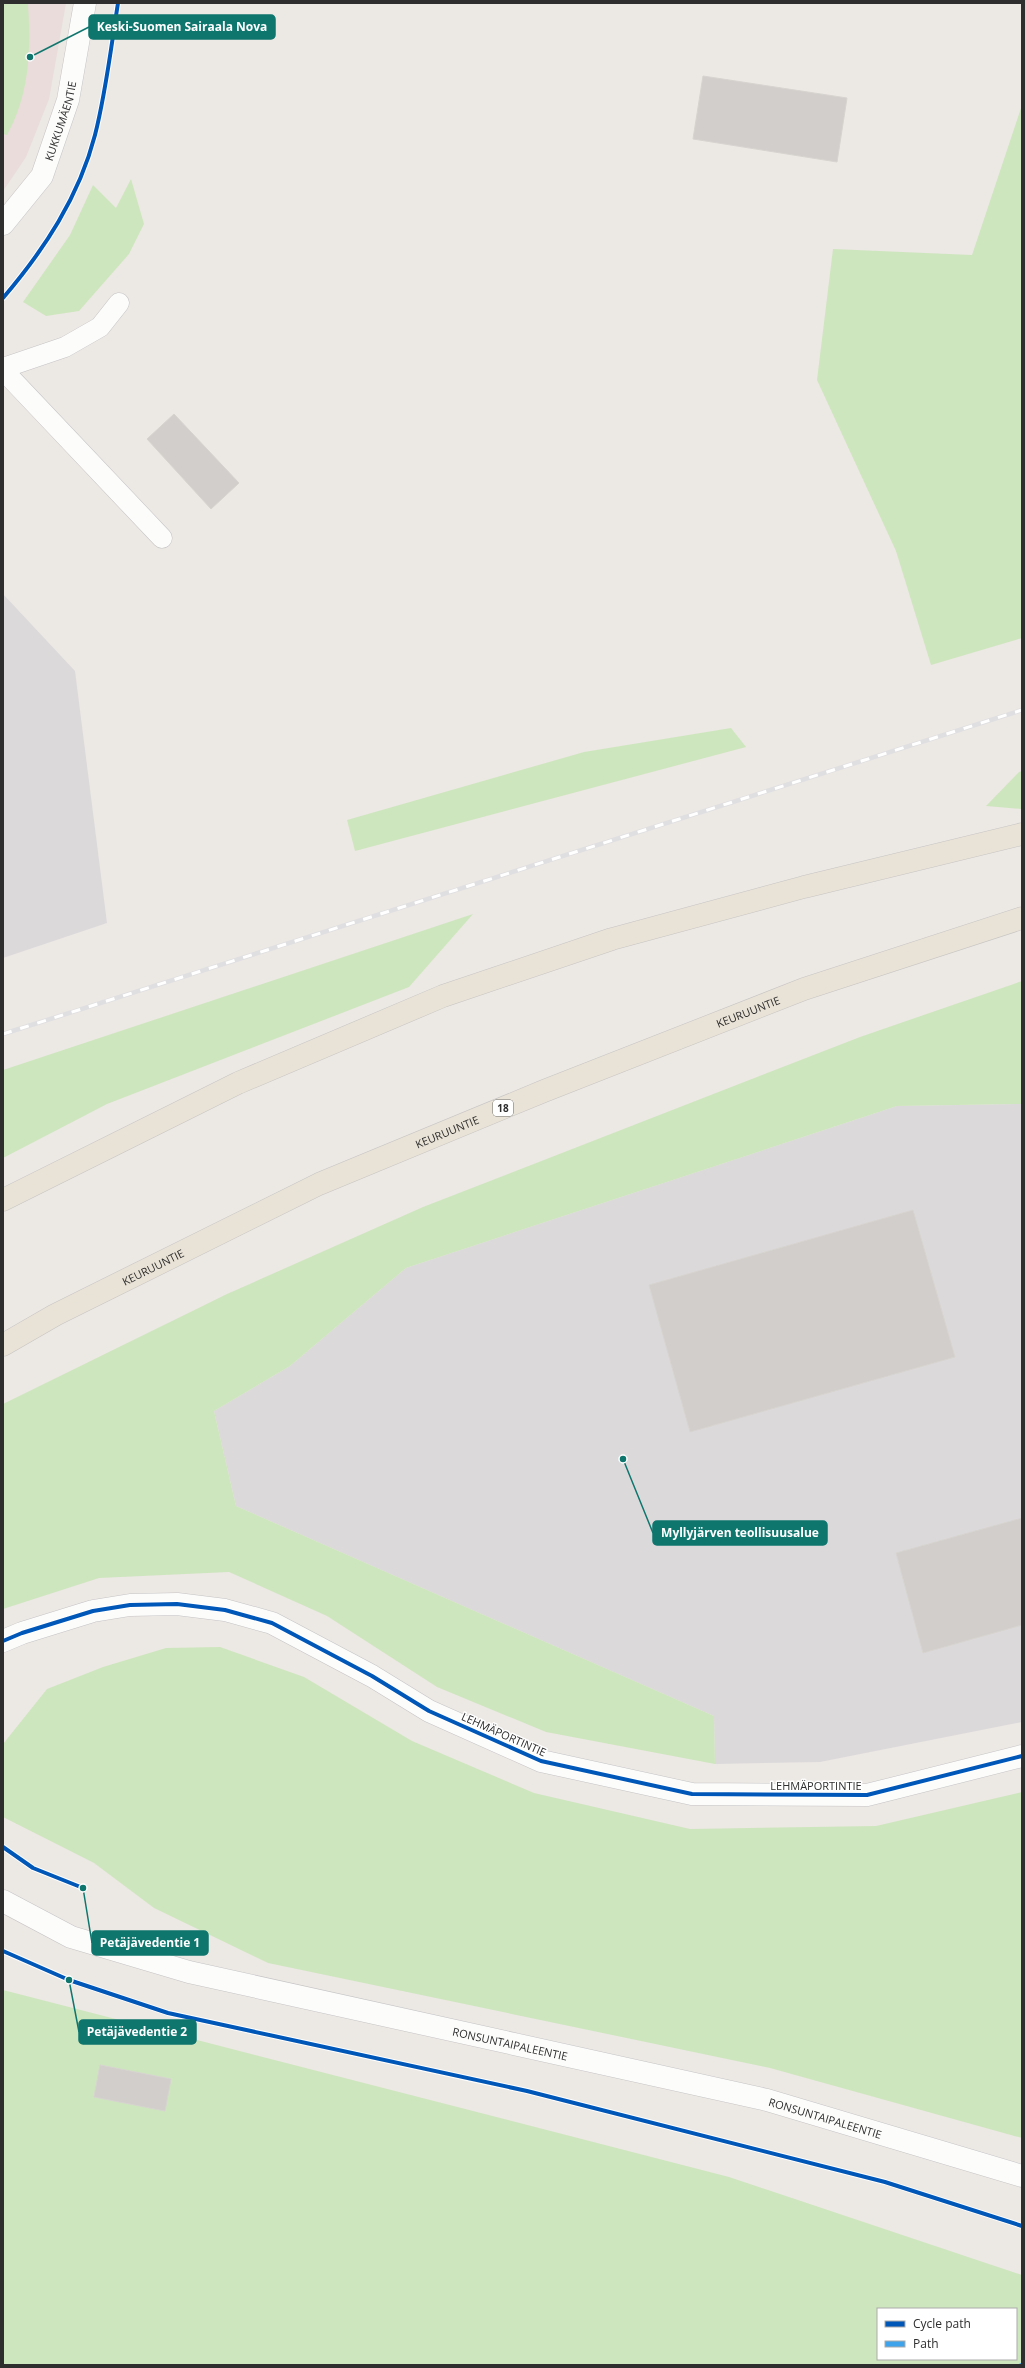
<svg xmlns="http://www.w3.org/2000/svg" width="1025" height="2368" font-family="'Open Sans',sans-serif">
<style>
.industrial{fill:#dcd9db}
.medical{fill:#e9dcdb}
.green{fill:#cee6be;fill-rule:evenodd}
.building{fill:#d1cecb;stroke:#d7d4d0}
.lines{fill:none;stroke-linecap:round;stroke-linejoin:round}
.service-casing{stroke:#c5c4c5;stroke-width:21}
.minor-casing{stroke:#c5c4c5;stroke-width:23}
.tertiary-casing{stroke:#c5c4c5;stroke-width:23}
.trunk-casing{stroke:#c6c5c4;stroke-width:23}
.service{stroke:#fcfcfb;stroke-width:20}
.minor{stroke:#fcfcfb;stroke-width:22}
.tertiary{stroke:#fcfcfb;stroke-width:22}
.trunk{stroke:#e9e2d6;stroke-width:22}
.rail-casing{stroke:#dfdfe1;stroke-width:4.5}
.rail{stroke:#fff;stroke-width:3;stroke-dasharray:9;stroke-linecap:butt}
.quiet{stroke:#3ea3eb;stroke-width:3;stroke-dasharray:6 3;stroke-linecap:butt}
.cycleway-casing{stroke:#fff;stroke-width:6}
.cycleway{stroke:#0057b8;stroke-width:4}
.labels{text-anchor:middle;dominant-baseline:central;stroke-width:3;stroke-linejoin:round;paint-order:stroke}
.shield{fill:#fff;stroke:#6d6d6d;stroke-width:1}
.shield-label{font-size:10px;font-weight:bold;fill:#2e2e2e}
.street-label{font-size:11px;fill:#2e2e2e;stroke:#fff}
.leader{fill:none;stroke:#0f766e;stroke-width:1.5}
.callout-dot{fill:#0f766e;stroke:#fff;stroke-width:1.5}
.callout{fill:#0f766e;stroke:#0f766e;stroke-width:1.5}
.callout-label{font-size:12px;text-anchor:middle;font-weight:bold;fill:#fff}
</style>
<rect width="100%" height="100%" fill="#ece8e4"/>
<!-- industrial -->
<path class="industrial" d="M 3,594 L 75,671 L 107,923 L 3,958 Z
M 1022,1104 L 1022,1722 L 820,1762 L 715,1764 L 714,1716 L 236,1506 L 214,1411 L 290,1366 L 406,1268 L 897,1106 Z"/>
<!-- medical -->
<path class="medical" d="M 3,3 L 66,3 L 49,99 L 26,157 L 3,191 Z"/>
<!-- green -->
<path class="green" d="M 3,3 L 28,3 C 31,48 30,94 7,135 L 3,134 Z
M 1022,105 L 1022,638 L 931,665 L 896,551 L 817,380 L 833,249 L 972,255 Z
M 131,179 L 144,224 L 129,254 L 79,311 L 46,316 L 23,302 L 70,235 L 93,185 L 116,208 Z
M 731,728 L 746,747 L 355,851 L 347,820 L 584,752 Z
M 1022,771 L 1022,809 L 986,806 L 1019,772 Z
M 473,914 L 409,987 L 107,1104 L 3,1158 L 3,1070 Z
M 1022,981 L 1022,1104 L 897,1106 L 406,1268 L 290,1366 L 214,1411 L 236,1506 L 714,1716 L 715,1764 L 546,1732 L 437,1687 L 327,1616 L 229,1572 L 99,1578 L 3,1609 L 3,1404 L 227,1294 L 423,1207 L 860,1037 Z
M 220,1647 L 304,1677 L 412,1741 L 534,1793 L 690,1829 L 876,1826 L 1022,1792 L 1022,2138 L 770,2068 L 268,1963 L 154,1908 L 94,1863 L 3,1817 L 3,1744 L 47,1689 L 103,1667 L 166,1648 Z
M 3,1990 L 729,2177 L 1022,2275 L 1022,2365 L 3,2365 ZM 878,2309 L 1016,2309 L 1016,2359 L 878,2359 Z"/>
<!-- building -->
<path class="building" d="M 703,76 L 847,98 L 837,162 L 693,139 Z
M 174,414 L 239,483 L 211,509 L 147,439 Z
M 913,1210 L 955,1357 L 690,1432 L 649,1285 Z
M 1022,1518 L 1022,1625 L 923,1653 L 896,1553 Z
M 100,2065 L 171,2079 L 165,2111 L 94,2097 Z"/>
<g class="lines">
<!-- service casing -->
<g class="service-casing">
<path id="service" d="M 3,368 L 65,347 L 100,327 L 119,303
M 3,370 L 162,538"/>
</g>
<!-- minor casing -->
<g class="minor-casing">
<g id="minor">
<path id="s1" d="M 3,224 L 42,176 L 68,100 L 85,3"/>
<path d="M 3,1641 L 22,1633 L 93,1611 L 130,1605 L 177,1604 L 225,1610 L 272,1623 L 372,1676 L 429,1711 L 541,1761 L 692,1794 L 867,1795 L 1022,1756"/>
</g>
</g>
<!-- tertiary casing -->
<g class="tertiary-casing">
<g id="tertiary">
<path id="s2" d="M 3,1901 L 71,1937 L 189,1972 L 767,2100 L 1022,2176"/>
</g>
</g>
<!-- trunk casing -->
<g class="trunk-casing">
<g id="trunk">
<path d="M 3,1200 L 238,1083 L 443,996 L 612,939 L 804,887 L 1022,834"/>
<path id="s3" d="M 3,1345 L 55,1315 L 319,1184 L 544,1091 L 804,989 L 1022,918"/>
</g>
</g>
<!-- service -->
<use href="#service" class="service"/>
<!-- minor -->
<use href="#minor" class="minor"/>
<!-- tertiary -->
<use href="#tertiary" class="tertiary"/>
<!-- trunk -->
<use href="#trunk" class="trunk"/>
<!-- rail casing -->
<g class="rail-casing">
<path id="rail" d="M 3,1034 L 1022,710"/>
</g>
<!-- rail -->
<use href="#rail" class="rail"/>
<!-- quiet -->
<path class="quiet" d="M 1020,2365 L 1022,2364"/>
<!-- cycleway casing -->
<g class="cycleway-casing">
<path id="cycleway" d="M 3,298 C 44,250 79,197 95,135 C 106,92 111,47 118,3
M 3,1641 L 22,1633 L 93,1611 L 130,1605 L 177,1604 L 225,1610 L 272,1623 L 372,1676 L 429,1711 L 541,1761 L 692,1794 L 867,1795 L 1022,1756
M 3,1847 L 33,1868 L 83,1888
M 3,1951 L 69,1980 L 168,2013 L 527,2091 L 885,2182 L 1022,2226"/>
</g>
<!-- cycleway -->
<use href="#cycleway" class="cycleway"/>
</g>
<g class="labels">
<!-- shield labels -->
<rect class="shield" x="493" y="1100" width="20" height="16" rx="3"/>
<g class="shield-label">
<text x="503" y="1108">18</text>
</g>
<!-- street labels -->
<g class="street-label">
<text stroke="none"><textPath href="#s1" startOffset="120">KUKKUMÄENTIE</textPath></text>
<text stroke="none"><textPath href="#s3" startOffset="817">KEURUUNTIE</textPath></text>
<text stroke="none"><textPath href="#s3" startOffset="493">KEURUUNTIE</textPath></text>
<text stroke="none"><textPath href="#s3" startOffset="169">KEURUUNTIE</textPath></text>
<text transform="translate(504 1734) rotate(24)">LEHMÄPORTINTIE</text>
<text x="816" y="1785">LEHMÄPORTINTIE</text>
<text stroke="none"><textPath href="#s2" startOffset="529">RONSUNTAIPALEENTIE</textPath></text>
<text stroke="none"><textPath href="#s2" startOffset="853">RONSUNTAIPALEENTIE</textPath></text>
</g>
</g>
<!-- callouts -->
<path class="leader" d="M30 57L89 27M623 1459L653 1533M83 1888L92 1943M69 1980L79 2032"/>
<g class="callout-dot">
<circle cx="30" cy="57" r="4"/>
<circle cx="623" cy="1459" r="4"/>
<circle cx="83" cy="1888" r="4"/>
<circle cx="69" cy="1980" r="4"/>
</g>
<g class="callout">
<rect x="89" y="15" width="186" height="24" rx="4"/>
<rect x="653" y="1521" width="174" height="24" rx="4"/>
<rect x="92" y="1931" width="116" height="24" rx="4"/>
<rect x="79" y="2020" width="117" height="24" rx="4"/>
</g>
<g class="callout-label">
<text x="182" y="31">Keski-Suomen Sairaala Nova</text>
<text x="740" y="1537">Myllyjärven teollisuusalue</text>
<text x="150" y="1947">Petäjävedentie 1</text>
<text x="137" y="2036">Petäjävedentie 2</text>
</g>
<!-- border -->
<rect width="1025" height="2368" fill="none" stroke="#2e2e2e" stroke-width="8"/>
<!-- legend -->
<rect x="877" y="2308" width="140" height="52" fill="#ffffff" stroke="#ababab"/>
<rect x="885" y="2321" width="20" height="6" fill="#0057b8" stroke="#ababab"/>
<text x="913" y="2328" font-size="12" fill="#2e2e2e">Cycle path</text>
<rect x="885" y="2341" width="20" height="6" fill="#3ea3eb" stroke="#ababab"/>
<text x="913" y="2348" font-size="12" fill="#2e2e2e">Path</text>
</svg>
